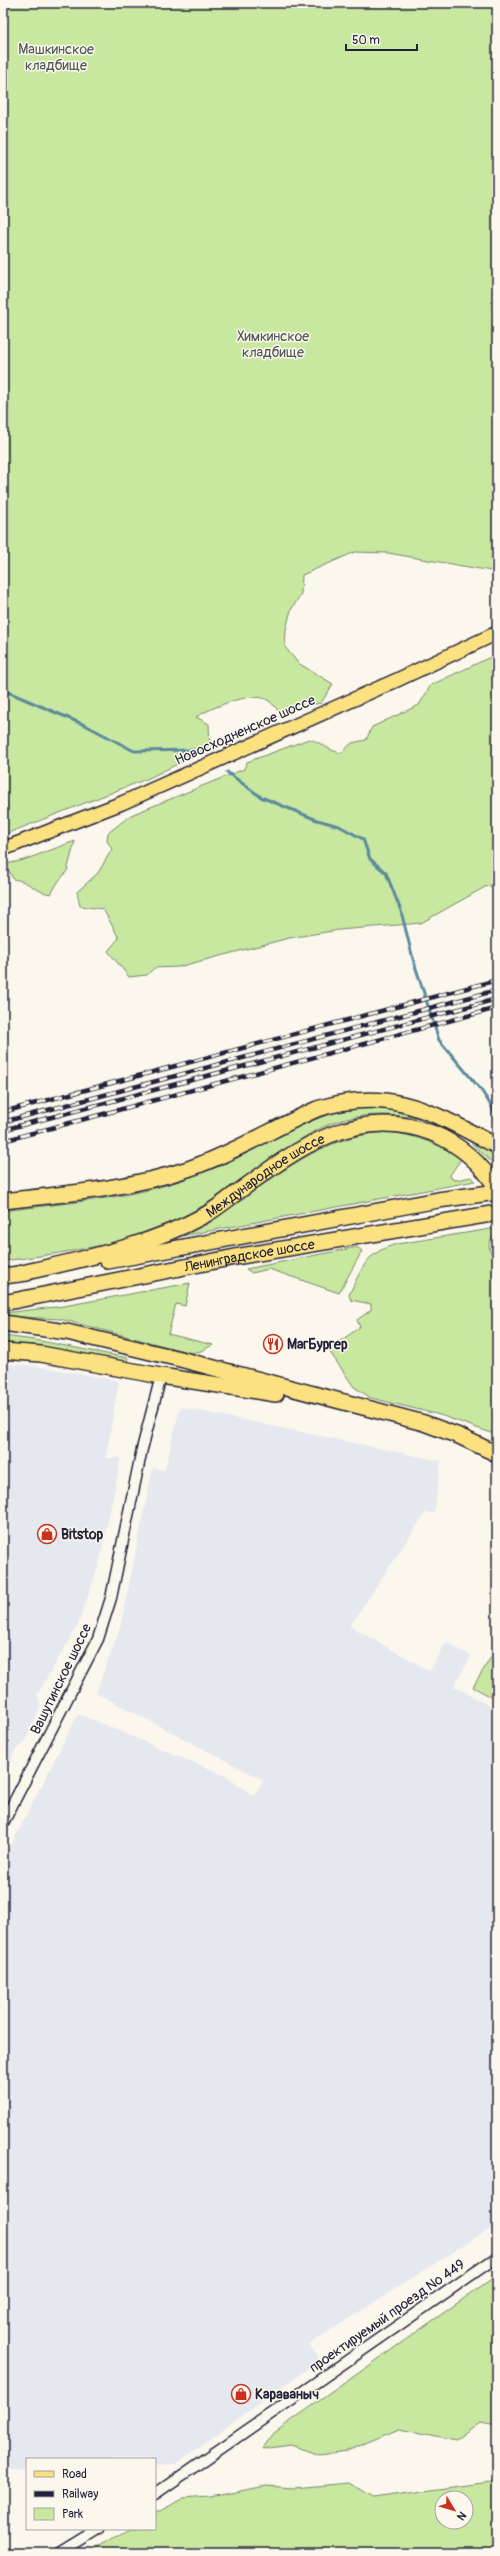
<svg xmlns="http://www.w3.org/2000/svg" width="500" height="2556" font-family="Pangolin,sans-serif">
<style>
.built{fill:#e6e8ef}
.green{fill:#c8e8a0;stroke:#75856e;fill-rule:evenodd}
.lines{fill:none;stroke-linecap:round;stroke-linejoin:round}
.stream{stroke:#5a8a9d;stroke-width:3}
.minor-casing{stroke:#22223b;stroke-width:13}
.major-casing{stroke:#22223b;stroke-width:16}
.highway-casing{stroke:#22223b;stroke-width:18}
.minor{stroke:#fbf7ec;stroke-width:10}
.major{stroke:#fbe180;stroke-width:13}
.highway{stroke:#fbe180;stroke-width:15}
.rail-casing{stroke:#22223b;stroke-width:4.5}
.rail{stroke:#fbf7ec;stroke-width:3;stroke-dasharray:9;stroke-linecap:butt}
.labels{text-anchor:middle;dominant-baseline:central;stroke-width:3;stroke-linejoin:round;paint-order:stroke}
.park-label{font-size:14px;fill:#4c5454;stroke:#fbf7ec}
.street-label{font-size:14px;fill:#22223b;stroke:#fbf7ec}
.poi-label{font-size:14px;font-weight:bold;fill:#22223b;stroke:#fbf7ec;text-anchor:start}
</style>
<rect width="100%" height="100%" fill="#fbf7ec"/>
<filter id="ink" filterUnits="userSpaceOnUse"><feTurbulence type="fractalNoise" baseFrequency=".025" numOctaves="2"/><feDisplacementMap in="SourceGraphic" scale="8" xChannelSelector="R" yChannelSelector="G"/><feConvolveMatrix kernelMatrix="1 2 1 2 8 2 1 2 1" color-interpolation-filters="sRGB"/></filter>
<g filter="url(#ink)">
<!-- built -->
<path class="built" d="M 3,1364 L 36,1366 L 119,1381 L 106,1458 L 121,1458 L 99,1564 L 78,1625 L 37,1695 L 41,1705 L 25,1742 L 15,1750 L 3,1781 Z
M 180,1407 L 441,1461 L 434,1514 L 426,1512 L 350,1626 L 430,1671 L 446,1642 L 471,1656 L 454,1686 L 497,1710 L 497,2224 L 309,2344 L 320,2360 L 174,2465 L 155,2466 L 155,2459 L 27,2459 L 27,2469 L 3,2469 L 3,1861 L 78,1714 L 222,1774 L 254,1796 L 263,1780 L 96,1693 L 120,1628 L 153,1468 L 165,1470 Z"/>
<!-- green -->
<path class="green" d="M 3,3 L 497,3 L 497,572 L 388,553 L 355,552 L 302,575 L 301,594 L 291,610 L 286,629 L 285,647 L 298,663 L 333,684 L 321,703 L 304,706 L 281,715 C 278,711 274,704 269,701 C 253,689 211,708 196,717 L 209,724 L 210,748 L 149,778 L 3,835 Z
M 497,654 L 497,885 L 485,887 L 421,923 L 339,930 L 289,938 L 178,967 L 154,968 L 147,975 L 129,977 L 108,951 L 119,938 L 103,909 L 80,906 L 77,892 L 98,873 L 112,849 L 107,841 L 108,833 L 131,815 L 244,769 L 247,762 L 309,739 C 321,742 327,750 341,753 L 352,743 L 366,740 L 372,727 L 419,705 L 431,685 Z
M 75,841 L 67,871 L 58,882 L 51,894 C 32,891 33,882 13,879 L 6,864 L 24,860 Z
M 357,1107 L 378,1107 L 426,1119 C 398,1115 370,1112 342,1120 C 312,1128 289,1148 264,1165 C 231,1188 199,1211 163,1227 C 120,1245 50,1255 3,1261 L 3,1211 C 62,1203 125,1200 182,1180 C 242,1158 294,1120 357,1107 Z
M 390,1132 C 416,1136 439,1143 461,1159 L 450,1175 L 451,1178 L 455,1180 L 472,1177 L 475,1181 L 177,1237 C 184,1230 211,1219 222,1212 C 277,1177 321,1134 390,1132 Z
M 464,1136 L 497,1156 L 497,1167 Z
M 497,1228 L 497,1233 C 490,1238 487,1245 491,1253 L 497,1250 L 497,1435 L 440,1415 L 371,1398 L 354,1387 L 325,1345 L 326,1341 L 336,1344 L 360,1327 L 357,1320 L 371,1310 L 371,1304 L 351,1300 L 349,1295 C 362,1268 366,1252 397,1244 Z
M 357,1247 L 362,1251 L 339,1293 L 269,1269 L 252,1273 L 246,1269 Z
M 190,1283 L 185,1306 L 176,1304 L 168,1334 L 213,1345 L 201,1351 L 191,1353 L 60,1319 L 3,1316 L 4,1313 L 64,1306 Z
M 3,1336 L 35,1340 L 128,1358 L 127,1364 L 3,1345 Z
M 497,1647 L 497,1700 L 473,1687 Z
M 497,2275 L 497,2426 L 480,2423 L 456,2440 L 400,2429 L 347,2451 L 319,2455 L 291,2445 L 262,2449 L 274,2433 Z
M 490,2482 L 497,2483 L 497,2553 L 90,2553 L 127,2529 L 155,2529 L 155,2513 L 182,2499 L 210,2497 L 266,2486 L 294,2488 L 349,2483 L 373,2498 ZM 442,2498 L 466,2498 L 466,2522 L 442,2522 Z"/>
<g class="lines">
<!-- stream -->
<path class="stream" d="M 3,690 L 87,726 L 134,751 L 199,750
M 227,772 L 261,797 L 317,820 L 339,826 L 363,839 L 370,859 L 386,873 L 401,911 L 413,959 L 439,1040 L 481,1090 L 492,1107 L 497,1124"/>
<!-- minor casing -->
<g class="minor-casing">
<path id="minor" d="M 3,1823 L 98,1639 L 111,1598 L 142,1449 L 161,1376
M 155,2494 L 497,2257
M 60,2553 L 99,2529"/>
</g>
<!-- major casing -->
<g class="major-casing">
<path id="major" d="M 3,849 L 122,803 L 397,680 L 497,633"/>
</g>
<!-- highway casing -->
<g class="highway-casing">
<g id="highway">
<path d="M 3,1201 C 65,1194 128,1189 188,1169 C 232,1154 274,1128 317,1109 C 391,1085 433,1113 497,1146"/>
<path d="M 108,1261 L 438,1200 L 497,1192"/>
<path id="s1" d="M 18,1274 C 82,1259 147,1247 205,1215 C 218,1208 230,1197 242,1189 C 299,1147 358,1105 432,1133 C 459,1144 482,1164 497,1189"/>
<path d="M 3,1276 L 27,1273"/>
<path id="s2" d="M 3,1303 L 235,1257 L 497,1213"/>
<path d="M 3,1323 L 67,1332 L 180,1359 L 424,1423 L 459,1436 L 497,1454"/>
<path d="M 3,1351 L 41,1354 L 161,1376 L 276,1394"/>
</g>
</g>
<!-- minor -->
<use href="#minor" class="minor"/>
<!-- major -->
<use href="#major" class="major"/>
<!-- highway -->
<use href="#highway" class="highway"/>
<!-- rail casing -->
<g class="rail-casing">
<path id="rail" d="M 3,1112 L 497,980
M 3,1122 L 497,990
M 3,1130 L 497,999
M 3,1141 L 497,1008"/>
</g>
<!-- rail -->
<use href="#rail" class="rail"/>
</g>
</g>
<!-- icons -->
<defs>
<g id="restaurant-ring" transform="scale(1)"><circle r="9.5" fill="#fbf7ec" stroke="#c8321e" stroke-width="1.5"/><path d="M-5-6h1v4h1v-4h1v4h1v-4h1v5L-1.5 .5V6h-2V.5L-5-1ZM5-6V6H3V1.5H1.5Q1.5-4 5-6Z" fill="#c8321e"/></g>
<g id="shop-ring" transform="scale(1)"><circle r="9.5" fill="#fbf7ec" stroke="#c8321e" stroke-width="1.5"/><path d="M-5-2.5h2.3a2.7 3.5 0 0 1 5.4 0H5L5.5 6h-11ZM-1.5-2.5h3a1.5 2.3 0 0 0-3 0Z" fill="#c8321e"/></g>
</defs>
<g fill-rule="evenodd">
<use href="#restaurant-ring" x="273" y="1344"/>
<use href="#shop-ring" x="47" y="1534"/>
<use href="#shop-ring" x="241" y="2394"/>
</g>
<g class="labels">
<!-- park labels -->
<g class="park-label">
<text x="56" y="49">Машкинское<tspan x="56" dy="16">кладбище</tspan></text>
<text x="273" y="336">Химкинское<tspan x="273" dy="16">кладбище</tspan></text>
</g>
<!-- street labels -->
<g class="street-label">
<text transform="translate(245 730) rotate(-24)">Новосходненское шоссе</text>
<text stroke="none"><textPath href="#s1" startOffset="269">Международное шоссе</textPath></text>
<text stroke="none"><textPath href="#s2" startOffset="251">Ленинградское шоссе</textPath></text>
<text transform="translate(61 1679) rotate(-64)">Вашутинское шоссе</text>
<text transform="translate(387 2316) rotate(-35)">проектируемый проезд № 449</text>
</g>
<!-- poi labels -->
<g class="poi-label">
<text x="287" y="1344">МагБургер</text>
<text x="61" y="1534">Bitstop</text>
<text x="255" y="2394">Караваныч</text>
</g>
</g>
<!-- margin -->
<rect width="500" height="2556" fill="none" stroke="#fbf7ec" stroke-width="16"/>
<rect x="8" y="8" width="484" height="2540" fill="none" stroke="#22223b" stroke-width="1.5" filter="url(#ink)"/>
<!-- legend -->
<rect x="26" y="2458" width="130" height="72" fill="#fbf7ec" stroke="#a4a2a5"/>
<rect x="34" y="2471" width="20" height="6" fill="#fbe180" stroke="#a4a2a5"/>
<text x="62" y="2478" font-size="12" fill="#22223b">Road</text>
<rect x="34" y="2491" width="20" height="6" fill="#22223b" stroke="#a4a2a5"/>
<text x="62" y="2498" font-size="12" fill="#22223b">Railway</text>
<rect x="34" y="2508" width="20" height="12" fill="#c8e8a0" stroke="#a4a2a5"/>
<text x="62" y="2518" font-size="12" fill="#22223b">Park</text>
<!-- north arrow -->
<g transform="translate(454 2510) rotate(128)"><circle r="19" fill="#fbf7ec" stroke="#a4a2a5"/>
<path d="M0-3L7 15L0 10L-7 15Z" fill="#c8321e"/>
<text y="-6" font-size="11" font-weight="bold" text-anchor="middle" fill="#22223b">N</text>
</g>
<!-- scale -->
<path d="M346 44v6h71v-6" fill="none" stroke="#22223b" stroke-width="2"/>
<text x="352" y="44" font-size="12" fill="#22223b" stroke="#fbf7ec" stroke-width="3" paint-order="stroke">50 m</text>
</svg>
